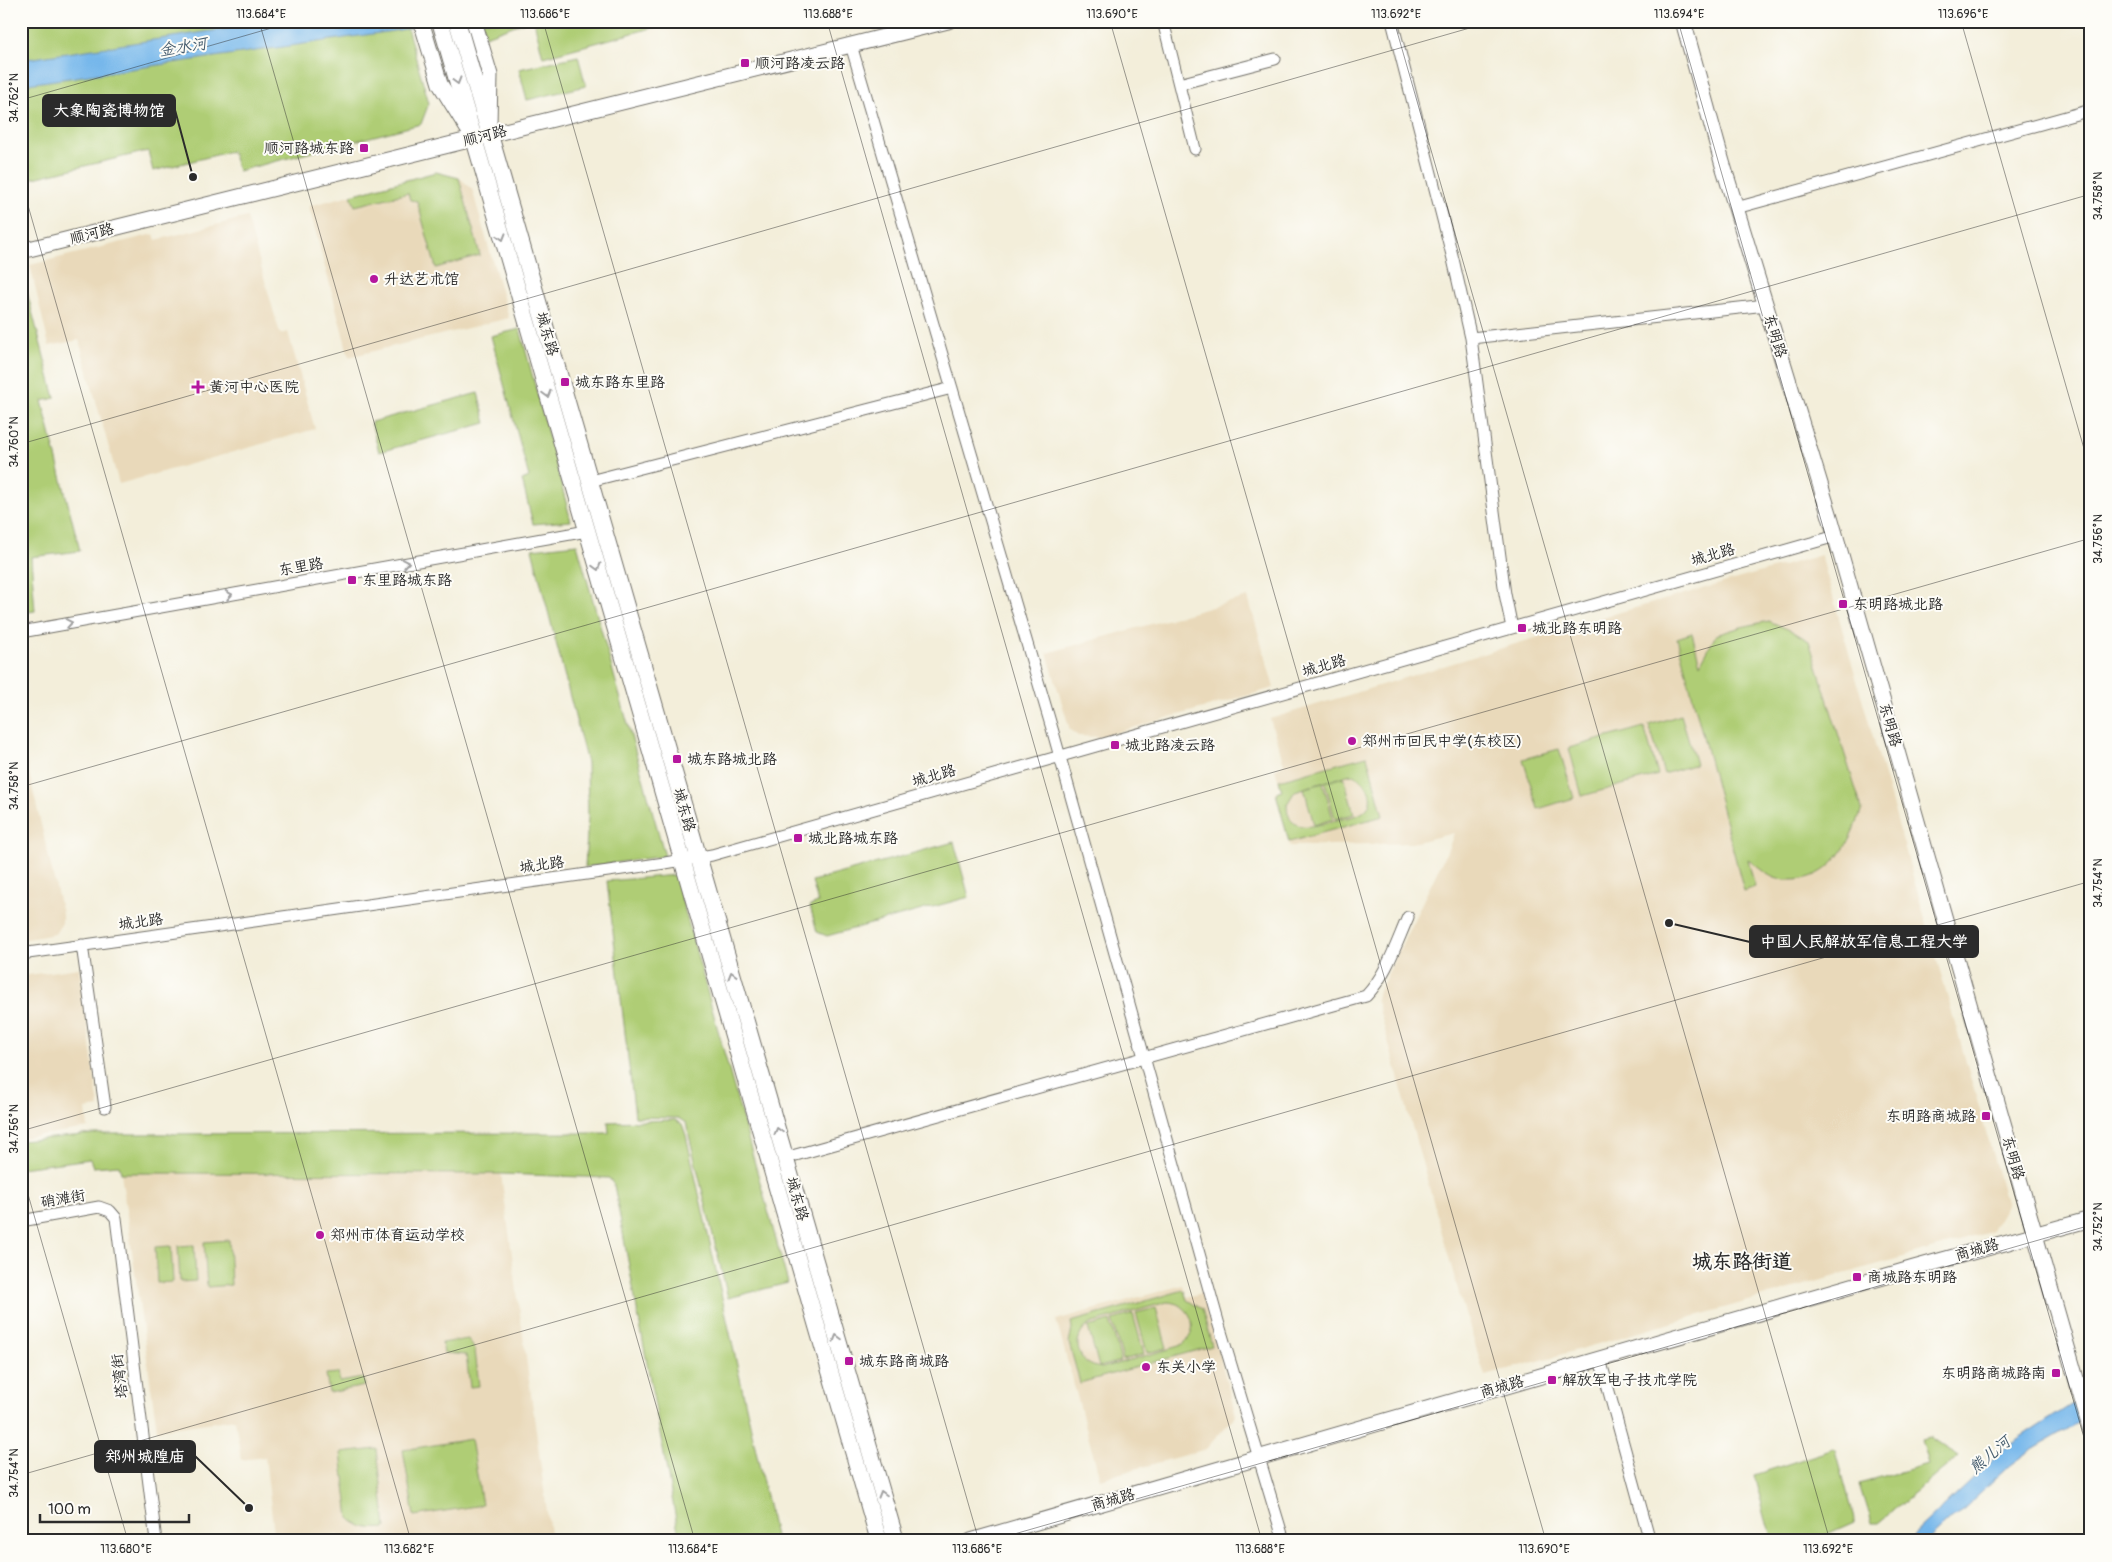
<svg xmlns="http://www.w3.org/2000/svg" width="2112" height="1562" font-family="Pangolin,'LXGW WenKai TC',sans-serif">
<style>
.built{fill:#e9d9ba}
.green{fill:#afcd74;stroke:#6d7c50;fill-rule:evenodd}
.water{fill:#76b7eb;stroke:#50718b}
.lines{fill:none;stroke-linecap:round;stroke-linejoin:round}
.minor-casing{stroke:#716f68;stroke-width:13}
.tertiary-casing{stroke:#716f68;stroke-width:17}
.secondary-casing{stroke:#716f68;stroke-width:18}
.minor{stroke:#fff;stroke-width:11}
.tertiary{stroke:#fff;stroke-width:15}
.secondary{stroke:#fff;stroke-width:16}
.oneway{stroke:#a0a0a0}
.ticks{fill:none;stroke:#2b2b2b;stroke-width:1;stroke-opacity:0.45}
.poi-dot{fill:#b5179e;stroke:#fdfcf7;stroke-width:2}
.labels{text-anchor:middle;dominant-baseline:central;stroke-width:4;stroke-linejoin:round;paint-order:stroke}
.poi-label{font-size:15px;fill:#2b2b2b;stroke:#fdfcf7;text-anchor:start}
.street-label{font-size:15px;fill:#2b2b2b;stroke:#fdfcf7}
.water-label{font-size:16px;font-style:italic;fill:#455c6e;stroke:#fdfcf7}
.district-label{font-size:20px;font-weight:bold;fill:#2b2b2b;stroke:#fdfcf7}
.leader{fill:none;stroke:#2b2b2b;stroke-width:2}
.callout-dot{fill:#2b2b2b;stroke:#fdfcf7;stroke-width:2}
.callout{fill:#2b2b2b;stroke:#2b2b2b;stroke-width:2}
.callout-label{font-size:16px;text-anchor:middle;font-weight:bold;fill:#fff}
.neatline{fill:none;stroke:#2b2b2b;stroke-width:2}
.ticks-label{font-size:12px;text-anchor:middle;fill:#2b2b2b}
</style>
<rect width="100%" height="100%" fill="#fdfcf7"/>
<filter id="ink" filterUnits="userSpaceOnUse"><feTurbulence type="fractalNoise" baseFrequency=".02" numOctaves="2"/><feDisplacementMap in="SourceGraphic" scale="10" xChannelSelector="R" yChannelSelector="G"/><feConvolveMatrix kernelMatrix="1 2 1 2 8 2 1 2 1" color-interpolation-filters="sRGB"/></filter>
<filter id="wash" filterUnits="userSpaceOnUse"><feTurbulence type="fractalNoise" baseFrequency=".0096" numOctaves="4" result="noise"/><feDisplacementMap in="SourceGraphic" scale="20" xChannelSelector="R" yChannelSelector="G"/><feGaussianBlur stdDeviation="1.12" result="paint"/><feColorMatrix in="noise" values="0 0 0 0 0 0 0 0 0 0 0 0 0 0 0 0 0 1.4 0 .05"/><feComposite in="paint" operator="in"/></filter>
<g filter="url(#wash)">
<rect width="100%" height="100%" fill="#f3eeda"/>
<!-- built -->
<path class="built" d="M 436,172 L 461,179 L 472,189 L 509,318 L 349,357 L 309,206 Z
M 247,217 L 280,334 L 288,332 L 315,429 L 119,484 L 79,340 L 49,346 L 30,265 L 154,234 L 156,240 Z
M 1821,555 L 2007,1205 L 1991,1232 L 1485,1376 L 1460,1297 L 1376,998 L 1449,847 L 1454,833 L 1412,843 L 1290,846 L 1275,792 L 1281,790 L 1275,769 L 1284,764 L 1270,719 L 1614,614 Z
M 1248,597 L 1274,688 L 1100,737 L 1078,736 L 1070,730 L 1047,653 Z
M 21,740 L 62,913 L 62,923 L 55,934 L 21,940 Z
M 79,968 L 99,1107 L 86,1109 L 88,1128 L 21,1138 L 21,976 Z
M 121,1173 L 501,1174 L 551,1541 L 340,1541 L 339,1535 L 302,1541 L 275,1541 L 265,1457 L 241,1460 L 235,1419 L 157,1430 Z
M 1183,1285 L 1187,1297 L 1202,1293 L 1236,1415 L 1206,1449 L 1100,1479 L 1056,1320 Z"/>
<!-- green -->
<path class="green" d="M 21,21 L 405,21 L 429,103 L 421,124 L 238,171 L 232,151 L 153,171 L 148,151 L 21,181 Z
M 482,21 L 527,21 L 485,36 Z
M 534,21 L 678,21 L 543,57 Z
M 578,56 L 586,86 L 527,100 L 519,69 Z
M 436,172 L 459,178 L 480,255 L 436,268 L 417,201 L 410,200 L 408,193 L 355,206 L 351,195 Z
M 21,270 L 55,398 L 42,401 L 80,551 L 31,557 L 35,611 L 21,613 Z
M 520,329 L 571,521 L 533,524 L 522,480 L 529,477 L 491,336 Z
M 478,393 L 486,423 L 379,452 L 371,422 Z
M 577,544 L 665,856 L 585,867 L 588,816 L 587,763 L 532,549 Z
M 1769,621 L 1792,631 L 1809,641 L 1862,809 C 1848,849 1828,887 1778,879 C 1768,877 1756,865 1748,860 L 1755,887 L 1744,891 L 1677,638 L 1692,633 L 1700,664 L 1716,635 L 1741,627 Z
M 1681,715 L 1696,764 L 1664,774 L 1649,725 Z
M 1644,727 L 1658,775 L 1582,796 L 1569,748 Z
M 1559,749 L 1574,798 L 1538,809 L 1523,759 Z
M 1367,756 L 1383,816 L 1289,842 L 1276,793 L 1282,791 L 1279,780 ZM 1351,774 C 1366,778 1379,801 1363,812 C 1356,817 1344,818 1337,820 C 1317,825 1287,837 1287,804 L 1295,791 Z
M 1344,777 L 1354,814 L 1335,819 L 1325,782 Z
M 1323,783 L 1333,819 L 1314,825 L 1304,788 Z
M 954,842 L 969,897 L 827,936 L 817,932 L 810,906 L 818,903 L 812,881 Z
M 675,875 L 788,1283 L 728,1298 L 686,1123 L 678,1118 L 635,1117 L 607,881 Z
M 675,1120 L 682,1124 L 686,1135 L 776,1541 L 680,1541 L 614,1185 L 609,1178 L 501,1174 L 121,1173 L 119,1165 L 93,1167 L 90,1159 L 21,1168 L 21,1141 L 93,1134 L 609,1133 L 608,1122 Z
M 229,1240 L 231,1285 L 207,1287 L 204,1242 Z
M 194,1245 L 196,1281 L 180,1282 L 178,1246 Z
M 171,1246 L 173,1282 L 157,1283 L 155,1247 Z
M 1184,1290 L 1187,1300 L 1202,1309 L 1212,1346 L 1080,1383 L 1069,1343 L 1072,1328 L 1071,1322 ZM 1167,1302 C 1193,1303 1202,1333 1180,1346 L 1102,1368 C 1077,1366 1069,1338 1090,1324 Z
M 1156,1308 L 1167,1348 L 1147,1353 L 1136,1313 Z
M 1133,1314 L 1144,1354 L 1123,1360 L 1112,1320 Z
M 1110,1321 L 1121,1361 L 1099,1367 L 1088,1327 Z
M 468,1339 L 475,1350 L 479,1386 L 470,1387 L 466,1355 L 444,1353 L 442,1343 Z
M 338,1373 L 340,1382 L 363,1378 L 365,1386 L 329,1393 L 326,1374 Z
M 1929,1437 L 1959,1456 L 1878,1523 L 1871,1523 L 1859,1484 L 1928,1464 L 1921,1439 Z
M 471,1439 L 482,1505 L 414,1516 L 403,1450 Z
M 377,1449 L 386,1528 C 371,1529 360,1529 349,1518 L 341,1453 Z
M 1834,1449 L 1836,1451 L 1855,1522 L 1812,1541 L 1772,1541 L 1754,1475 Z"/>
<!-- water -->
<path class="water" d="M 278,21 L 445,21 L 400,30 L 21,85 L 21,60 Z
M 2091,1392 L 2091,1415 L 2029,1451 L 2010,1465 L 1928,1541 L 1907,1541 L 2005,1448 Z"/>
</g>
<g filter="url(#ink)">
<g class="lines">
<!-- minor casing -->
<g class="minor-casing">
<path id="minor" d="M 1163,21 L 1195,149
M 1392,21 L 1453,259 L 1471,338 L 1505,594 L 1512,628
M 851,45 L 1053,732 L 1219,1325 L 1284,1541
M 1179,84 L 1275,59
M 1736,208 L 2091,110
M 1471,338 L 1766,305
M 590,481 L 952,388
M 21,632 L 587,531
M 82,945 L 105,1107
M 21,954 L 665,863 L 712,855 L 1836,536
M 785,1158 L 1366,996 C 1387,974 1396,944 1408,917
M 21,1221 L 99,1207 L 110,1211 L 116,1218 L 156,1541
M 1600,1359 L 1650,1541"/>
</g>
<!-- tertiary casing -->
<g class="tertiary-casing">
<path id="tertiary" d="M 421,21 L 440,84 L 469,131
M 474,21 L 490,75 L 489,125
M 1683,21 L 1722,162 L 1831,520 L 2091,1431
M 21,251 L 948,21
M 971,1541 L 1914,1268 L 2091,1219"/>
</g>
<!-- secondary casing -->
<g class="secondary-casing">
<path id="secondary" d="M 440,21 L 879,1541
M 457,21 L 896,1541"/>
</g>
<!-- minor -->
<use href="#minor" class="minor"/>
<!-- tertiary -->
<use href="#tertiary" class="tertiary"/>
<!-- secondary -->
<use href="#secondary" class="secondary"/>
</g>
<!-- one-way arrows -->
<defs><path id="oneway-chevron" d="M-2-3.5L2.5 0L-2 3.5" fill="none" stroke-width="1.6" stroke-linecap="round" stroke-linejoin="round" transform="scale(1.25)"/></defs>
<g class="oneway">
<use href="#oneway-chevron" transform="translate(457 81) rotate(74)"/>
<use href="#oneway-chevron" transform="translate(502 237) rotate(74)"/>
<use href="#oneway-chevron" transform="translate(547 394) rotate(74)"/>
<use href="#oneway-chevron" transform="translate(406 563) rotate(-10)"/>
<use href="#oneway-chevron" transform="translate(597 567) rotate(74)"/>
<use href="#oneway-chevron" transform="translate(229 595) rotate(-10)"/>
<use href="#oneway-chevron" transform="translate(69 623) rotate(-10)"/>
<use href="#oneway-chevron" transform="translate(732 975) rotate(-106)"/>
<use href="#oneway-chevron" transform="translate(778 1131) rotate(-106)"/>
<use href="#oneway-chevron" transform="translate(837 1338) rotate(-106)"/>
<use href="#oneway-chevron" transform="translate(882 1494) rotate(-106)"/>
</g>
</g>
<!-- ticks -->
<path class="ticks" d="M 259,21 L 695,1541M 543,21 L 979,1541M 827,21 L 1262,1541M 1110,21 L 1546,1541M 1394,21 L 1830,1541M 1678,21 L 2091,1462M 1961,21 L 2091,473M 21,100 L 296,21M 21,181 L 411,1541M 21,444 L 1494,21M 21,787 L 2091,194M 21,1131 L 2091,538M 21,1170 L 128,1541M 21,1475 L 2091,881M 990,1541 L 2091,1225"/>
<!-- markers -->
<g class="poi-dot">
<rect x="740" y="58" width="10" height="10" rx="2.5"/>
<rect x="359" y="143" width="10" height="10" rx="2.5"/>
<circle cx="374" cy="279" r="5"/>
<rect x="560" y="377" width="10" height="10" rx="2.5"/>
<path d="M195.5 379.5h5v5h5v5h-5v5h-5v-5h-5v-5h5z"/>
<rect x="347" y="575" width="10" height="10" rx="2.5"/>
<rect x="1838" y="599" width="10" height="10" rx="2.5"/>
<rect x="1517" y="623" width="10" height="10" rx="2.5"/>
<circle cx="1352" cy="741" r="5"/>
<rect x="1110" y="740" width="10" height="10" rx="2.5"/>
<rect x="672" y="754" width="10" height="10" rx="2.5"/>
<rect x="793" y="833" width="10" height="10" rx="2.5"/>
<rect x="1981" y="1111" width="10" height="10" rx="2.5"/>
<circle cx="320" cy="1235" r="5"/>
<rect x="1852" y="1272" width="10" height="10" rx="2.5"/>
<rect x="844" y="1356" width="10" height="10" rx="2.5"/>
<circle cx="1146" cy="1367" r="5"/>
<rect x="2051" y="1368" width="10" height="10" rx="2.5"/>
<rect x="1547" y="1375" width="10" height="10" rx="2.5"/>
</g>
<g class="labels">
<!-- poi labels -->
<g class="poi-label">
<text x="755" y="63">顺河路凌云路</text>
<text x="354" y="148" text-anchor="end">顺河路城东路</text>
<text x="384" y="279">升达艺术馆</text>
<text x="575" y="382">城东路东里路</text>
<text x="209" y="387">黄河中心医院</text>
<text x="362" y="580">东里路城东路</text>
<text x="1853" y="604">东明路城北路</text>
<text x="1532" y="628">城北路东明路</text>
<text x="1362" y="741">郑州市回民中学(东校区)</text>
<text x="1125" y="745">城北路凌云路</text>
<text x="687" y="759">城东路城北路</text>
<text x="808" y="838">城北路城东路</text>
<text x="1976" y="1116" text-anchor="end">东明路商城路</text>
<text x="330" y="1235">郑州市体育运动学校</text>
<text x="1867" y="1277">商城路东明路</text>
<text x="859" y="1361">城东路商城路</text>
<text x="1156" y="1367">东关小学</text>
<text x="2046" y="1373" text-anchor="end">东明路商城路南</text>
<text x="1562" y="1380">解放军电子技术学院</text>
</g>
<!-- street labels -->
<g class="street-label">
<text transform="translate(485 136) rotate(-14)">顺河路</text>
<text transform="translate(92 234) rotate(-14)">顺河路</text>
<text transform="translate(547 334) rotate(74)">城东路</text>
<text transform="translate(1775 336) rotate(73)">东明路</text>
<text transform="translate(1713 555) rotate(-16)">城北路</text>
<text transform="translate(301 567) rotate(-10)">东里路</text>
<text transform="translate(1324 666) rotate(-16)">城北路</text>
<text transform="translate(1890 725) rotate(74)">东明路</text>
<text transform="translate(934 776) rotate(-16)">城北路</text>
<text transform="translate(684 810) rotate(74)">城东路</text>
<text transform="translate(542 865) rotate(-8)">城北路</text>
<text transform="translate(141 922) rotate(-8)">城北路</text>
<text transform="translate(2013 1158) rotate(74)">东明路</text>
<text transform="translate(63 1199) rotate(-10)">硝滩街</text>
<text transform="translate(797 1199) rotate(74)">城东路</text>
<text transform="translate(1977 1250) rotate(-16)">商城路</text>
<text transform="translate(120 1376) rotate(-97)">塔湾街</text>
<text transform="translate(1502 1387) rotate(-16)">商城路</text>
<text transform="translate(1113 1500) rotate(-16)">商城路</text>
</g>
<!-- water labels -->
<g class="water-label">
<text transform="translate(183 47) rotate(-9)">金水河</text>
<text transform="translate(1990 1455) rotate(-40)">熊儿河</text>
</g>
<!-- district labels -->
<g class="district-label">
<text x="1742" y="1261">城东路街道</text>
</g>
</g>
<!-- callouts -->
<path class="leader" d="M193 177L175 110M1669 923L1750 942M249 1508L195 1456"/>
<g class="callout-dot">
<circle cx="193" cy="177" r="5"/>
<circle cx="1669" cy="923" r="5"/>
<circle cx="249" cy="1508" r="5"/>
</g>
<g class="callout">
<rect x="43" y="95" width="132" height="31" rx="5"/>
<rect x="1750" y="926" width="228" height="31" rx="5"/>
<rect x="95" y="1441" width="100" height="31" rx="5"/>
</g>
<g class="callout-label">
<text x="109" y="116">大象陶瓷博物馆</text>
<text x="1864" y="947">中国人民解放军信息工程大学</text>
<text x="145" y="1462">郑州城隍庙</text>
</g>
<!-- margin -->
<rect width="2112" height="1562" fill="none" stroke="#fdfcf7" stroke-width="55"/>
<!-- scale -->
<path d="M40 1514v8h149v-8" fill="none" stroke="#2b2b2b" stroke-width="2.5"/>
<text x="48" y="1514" font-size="15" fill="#2b2b2b" stroke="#fdfcf7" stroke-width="4" paint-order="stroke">100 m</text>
<rect x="28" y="28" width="2056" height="1506" class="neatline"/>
<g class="ticks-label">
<text x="261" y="18">113.684°E</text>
<text x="545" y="18">113.686°E</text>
<text x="828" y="18">113.688°E</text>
<text x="1112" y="18">113.690°E</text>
<text x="1396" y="18">113.692°E</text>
<text x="1679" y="18">113.694°E</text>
<text x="1963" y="18">113.696°E</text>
<text transform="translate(14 98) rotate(-90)" y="4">34.762°N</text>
<text transform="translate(2098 196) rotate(-90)" y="4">34.758°N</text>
<text transform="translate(14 442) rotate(-90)" y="4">34.760°N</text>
<text transform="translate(2098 539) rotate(-90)" y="4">34.756°N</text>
<text transform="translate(14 786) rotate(-90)" y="4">34.758°N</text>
<text transform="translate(2098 883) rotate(-90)" y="4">34.754°N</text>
<text transform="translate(14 1129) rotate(-90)" y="4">34.756°N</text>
<text transform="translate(2098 1227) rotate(-90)" y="4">34.752°N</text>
<text transform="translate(14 1473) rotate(-90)" y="4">34.754°N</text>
<text x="126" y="1553">113.680°E</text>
<text x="409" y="1553">113.682°E</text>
<text x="693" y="1553">113.684°E</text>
<text x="977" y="1553">113.686°E</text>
<text x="1260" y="1553">113.688°E</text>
<text x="1544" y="1553">113.690°E</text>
<text x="1828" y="1553">113.692°E</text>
</g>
</svg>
